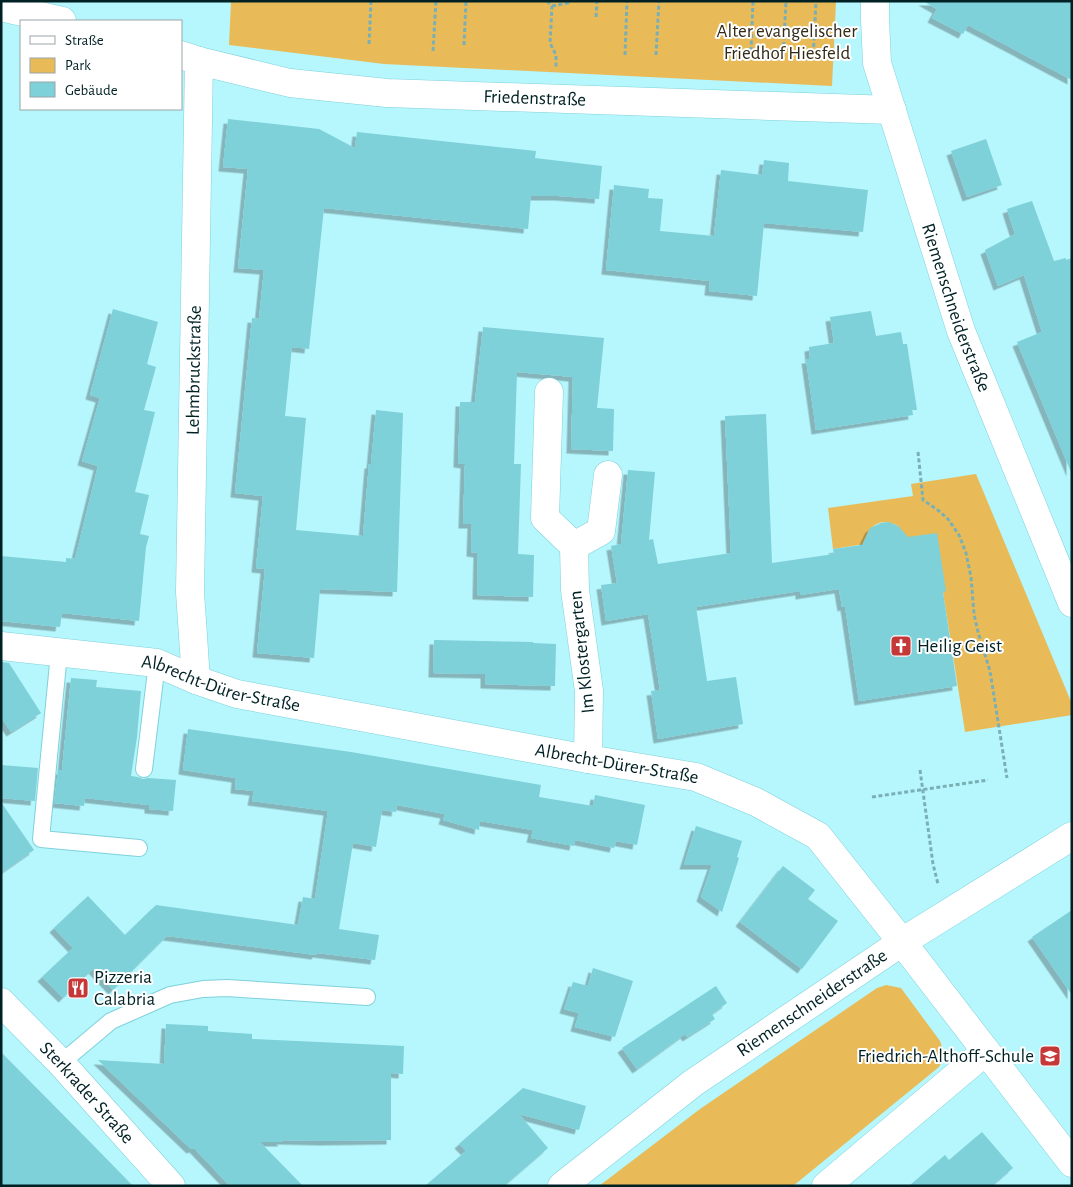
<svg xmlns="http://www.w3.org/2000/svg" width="1073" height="1187" font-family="'Alegreya Sans',sans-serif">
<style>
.green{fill:#e8bb58}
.building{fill:#7ed0d9;filter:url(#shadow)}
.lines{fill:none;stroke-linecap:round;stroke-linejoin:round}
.lane-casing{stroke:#7fd1da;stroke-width:18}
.street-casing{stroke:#7fd1da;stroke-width:29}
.path{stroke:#7ab0b5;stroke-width:3;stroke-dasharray:4 2.5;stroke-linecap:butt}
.lane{stroke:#fff;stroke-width:16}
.street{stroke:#fff;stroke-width:28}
.labels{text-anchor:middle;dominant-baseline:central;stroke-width:4;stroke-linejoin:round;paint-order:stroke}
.park-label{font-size:19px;fill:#322916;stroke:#fff}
.street-label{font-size:19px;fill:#002124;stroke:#fff}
.poi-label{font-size:19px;fill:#002124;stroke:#fff;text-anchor:start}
</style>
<defs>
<filter id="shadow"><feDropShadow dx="-4.5" dy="4.5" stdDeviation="0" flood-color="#0004"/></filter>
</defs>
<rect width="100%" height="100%" fill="#b6f6fd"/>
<!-- green -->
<path class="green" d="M 231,1 L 836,1 L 832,86 L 384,64 L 229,45 Z
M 976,474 L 1072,704 L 1072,715 L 965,732 L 943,592 L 898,526 C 880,517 868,525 865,544 L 833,549 L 828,508 L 913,496 L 911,484 Z
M 886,985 L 901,988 L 940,1041 C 944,1051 944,1058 939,1067 L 793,1186 L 599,1186 L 700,1109 L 877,988 Z"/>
<!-- building -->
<path class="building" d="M 923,1 L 1072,1 L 1072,80 L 968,25 L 963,34 L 932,18 L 937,9 Z
M 228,119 L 319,129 L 355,148 L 357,132 L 536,151 L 535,158 L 602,166 L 599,199 L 559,196 L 531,196 L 528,229 L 324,208 L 309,349 L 292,347 L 285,416 L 306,418 L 296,530 L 363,536 L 369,464 L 371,464 L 376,410 L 403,413 L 397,592 L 320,589 L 314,658 L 257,653 L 265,569 L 256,568 L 263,496 L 235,493 L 252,318 L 259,319 L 264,270 L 238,268 L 248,169 L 223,167 Z
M 986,139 L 1002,185 L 967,197 L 951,151 Z
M 764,160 L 789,163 L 788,181 L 868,190 L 863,232 L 764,223 L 757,296 L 709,291 L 710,281 L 606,270 L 614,185 L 649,189 L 648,198 L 663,199 L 660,231 L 714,236 L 721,170 L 762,175 Z
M 1032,201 L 1054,261 L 1066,258 L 1066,260 L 1072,258 L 1071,472 L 1017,342 L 1042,332 L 1024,275 L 998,286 L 985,250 L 1015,234 L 1007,209 Z
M 113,309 L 158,322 L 147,364 L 156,367 L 144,410 L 155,412 L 135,492 L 149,495 L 140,534 L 149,536 L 146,547 L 139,621 L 62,613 L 60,627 L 1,621 L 1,556 L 66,562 L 66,558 L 75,559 L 98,466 L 82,461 L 100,398 L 90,395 Z
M 871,311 L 876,336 L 901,332 L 903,344 L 907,344 L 917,410 L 912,410 L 913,415 L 816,430 L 806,359 L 810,359 L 809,347 L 834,343 L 830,317 Z
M 483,327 L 604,338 L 597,408 L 614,409 L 613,451 L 571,449 L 573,377 L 517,372 L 514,464 L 521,464 L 518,554 L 534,555 L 533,597 L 477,595 L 478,553 L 471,552 L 472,524 L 463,524 L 465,464 L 458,463 L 460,402 L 475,402 Z
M 766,414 L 772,563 L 834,554 L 833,549 L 862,545 L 870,528 L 881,523 L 889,522 L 898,526 L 908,537 L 937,533 L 946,591 L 943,592 L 957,686 L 859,701 L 845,606 L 842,607 L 839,589 L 800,595 L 800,591 L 696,607 L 707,681 L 736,677 L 743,724 L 658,739 L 651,691 L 660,690 L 648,614 L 606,621 L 601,585 L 617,583 L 611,546 L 621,544 L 628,470 L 655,472 L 649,540 L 653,539 L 658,564 L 731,553 L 725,416 Z
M 434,640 L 533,642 L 533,643 L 556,644 L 555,686 L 485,684 L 485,674 L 433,673 Z
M 1,662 L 9,663 L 41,713 L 11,732 L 1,717 Z
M 71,678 L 97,680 L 96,687 L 141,691 L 137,737 L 131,776 L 138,777 L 143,779 L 148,778 L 176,780 L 173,811 L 149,809 L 149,805 L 85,798 L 84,806 L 54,803 L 58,770 L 62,770 Z
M 188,729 L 351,752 L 541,785 L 539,797 L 593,806 L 595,795 L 645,805 L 637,845 L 616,841 L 614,848 L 575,840 L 574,846 L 531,838 L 533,830 L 480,821 L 479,830 L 443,820 L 445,814 L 397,805 L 396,812 L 382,810 L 376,847 L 353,843 L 339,929 L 379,935 L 375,960 L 317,953 L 316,955 L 167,936 L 113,990 L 93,969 L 63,998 L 42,977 L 73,948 L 54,928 L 88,896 L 125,935 L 156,905 L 298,925 L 303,897 L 315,899 L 328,811 L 252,801 L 254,791 L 235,789 L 236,778 L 183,770 Z
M 1,765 L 38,768 L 35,801 L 1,798 Z
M 1,802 L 34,850 L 1,873 Z
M 696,826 L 742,841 L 737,857 L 739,858 L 722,912 L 701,897 L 712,865 L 684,865 Z
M 783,866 L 815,890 L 808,899 L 838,921 L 802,969 L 740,922 Z
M 1072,910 L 1072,995 L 1032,937 Z
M 593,968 L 633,981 L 615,1037 L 575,1027 L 579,1013 L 564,1009 L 573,982 L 588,986 Z
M 716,986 L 727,1003 L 712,1014 L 715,1019 L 687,1037 L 685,1034 L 637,1069 L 622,1048 Z
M 166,1024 L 208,1026 L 208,1031 L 252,1034 L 252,1039 L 404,1046 L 403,1074 L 391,1073 L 391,1140 L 325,1141 L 281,1140 L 283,1142 L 260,1142 L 303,1186 L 230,1186 L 194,1148 L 191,1149 L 98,1060 L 164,1064 Z
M 1,1052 L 95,1147 L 133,1186 L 1,1186 Z
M 523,1088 L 586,1106 L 579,1130 L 519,1114 L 548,1148 L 504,1186 L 425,1186 L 466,1151 L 459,1144 Z
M 982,1132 L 1013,1168 L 992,1186 L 909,1186 L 945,1155 L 949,1160 Z"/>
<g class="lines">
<!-- lane casing -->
<g class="lane-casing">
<path id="lane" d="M 59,653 L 41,839 L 139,848
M 144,769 L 157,663
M 61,1063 L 111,1021 L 170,995 L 203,989 L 227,988 L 367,997"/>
</g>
<!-- street casing -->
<g class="street-casing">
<g id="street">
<path id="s1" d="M 875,1 L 875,19 L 877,63 L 961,331 L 1072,603"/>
<path d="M 1,7 L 62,21"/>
<path id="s2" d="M 181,55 L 199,61 L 290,83 L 387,93 L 892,110"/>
<path d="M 549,392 L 545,518 L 574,546"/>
<path id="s3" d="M 1,646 L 157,663 L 196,680 L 237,694 L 588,759 L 696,777 L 756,802 L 818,836 L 902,942 L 1072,1163"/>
<path id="s4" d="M 196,680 L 190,592 L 199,61"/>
<path d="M 588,759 L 589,691 L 575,590 L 574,546 L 601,531 L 608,475"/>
<path id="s5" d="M 1,1002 L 61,1063 L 171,1186"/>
<path id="s6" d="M 562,1186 L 693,1083 L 902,942 L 1072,836"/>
<path d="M 826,1186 L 986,1051"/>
</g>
</g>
<!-- path -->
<path class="path" d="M 547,1 L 552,6 L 550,43 L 556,55 L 556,68
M 552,6 L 568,3 L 568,1
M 596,17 L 597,1
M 369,44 L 371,1
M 464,45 L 466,1
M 433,51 L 436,1
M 751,51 L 753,1
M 625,55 L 627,1
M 656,55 L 659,1
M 783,59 L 786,1
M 813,60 L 816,1
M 918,452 L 923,500 L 939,511 L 948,519 L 959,535 L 966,553 L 971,577 L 974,614 L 978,632 L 990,671 L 1007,778
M 920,770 L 933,864 L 938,884
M 872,797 L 988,780"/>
<!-- lane -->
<use href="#lane" class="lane"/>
<!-- street -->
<use href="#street" class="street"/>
</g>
<!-- icons -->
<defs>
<g id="church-square" transform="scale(1.125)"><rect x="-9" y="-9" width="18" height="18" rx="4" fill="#c63738" stroke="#fff"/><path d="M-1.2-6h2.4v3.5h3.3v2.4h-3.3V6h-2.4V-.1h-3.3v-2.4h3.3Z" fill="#fff"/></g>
<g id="restaurant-square" transform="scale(1.125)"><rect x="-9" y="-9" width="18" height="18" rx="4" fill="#c63738" stroke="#fff"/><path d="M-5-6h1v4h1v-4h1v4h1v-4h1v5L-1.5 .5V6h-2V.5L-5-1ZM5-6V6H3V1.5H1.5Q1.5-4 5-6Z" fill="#fff"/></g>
<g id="school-square" transform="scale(1.125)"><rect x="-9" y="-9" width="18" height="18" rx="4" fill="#c63738" stroke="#fff"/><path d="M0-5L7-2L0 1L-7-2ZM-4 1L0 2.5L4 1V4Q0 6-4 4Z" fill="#fff"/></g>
</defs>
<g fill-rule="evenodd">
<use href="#church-square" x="901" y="646"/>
<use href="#restaurant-square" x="78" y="988"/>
<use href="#school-square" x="1050" y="1056"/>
</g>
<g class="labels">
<!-- park labels -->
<g class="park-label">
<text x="787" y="31">Alter evangelischer<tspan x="787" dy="22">Friedhof Hiesfeld</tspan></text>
</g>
<!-- street labels -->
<g class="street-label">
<text stroke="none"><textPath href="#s2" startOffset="358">Friedenstraße</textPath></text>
<text stroke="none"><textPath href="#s1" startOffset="319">Riemenschneiderstraße</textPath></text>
<text stroke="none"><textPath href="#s4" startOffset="310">Lehmbruckstraße</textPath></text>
<text transform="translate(582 652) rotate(-96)">Im Klostergarten</text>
<text stroke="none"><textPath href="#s3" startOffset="224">Albrecht-Dürer-Straße</textPath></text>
<text stroke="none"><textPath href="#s3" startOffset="629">Albrecht-Dürer-Straße</textPath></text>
<text stroke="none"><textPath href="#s6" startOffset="310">Riemenschneiderstraße</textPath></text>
<text stroke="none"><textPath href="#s5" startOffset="125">Sterkrader Straße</textPath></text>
</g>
<!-- poi labels -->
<g class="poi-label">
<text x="917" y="646">Heilig Geist</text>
<text x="94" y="977">Pizzeria<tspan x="94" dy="22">Calabria</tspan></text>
<text x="1034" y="1056" text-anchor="end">Friedrich-Althoff-Schule</text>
</g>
</g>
<!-- border -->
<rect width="1073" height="1187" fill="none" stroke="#002124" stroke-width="5"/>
<!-- legend -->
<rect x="20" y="20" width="162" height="90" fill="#ffffff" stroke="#99a6a7"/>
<rect x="30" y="36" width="25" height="8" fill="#ffffff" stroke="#99a6a7"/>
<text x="65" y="45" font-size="15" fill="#002124">Straße</text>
<rect x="30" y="58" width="25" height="15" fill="#e8bb58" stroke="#99a6a7"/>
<text x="65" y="70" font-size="15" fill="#002124">Park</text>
<rect x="30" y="82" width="25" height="15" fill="#7ed0d9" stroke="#99a6a7"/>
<text x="65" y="95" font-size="15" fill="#002124">Gebäude</text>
</svg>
